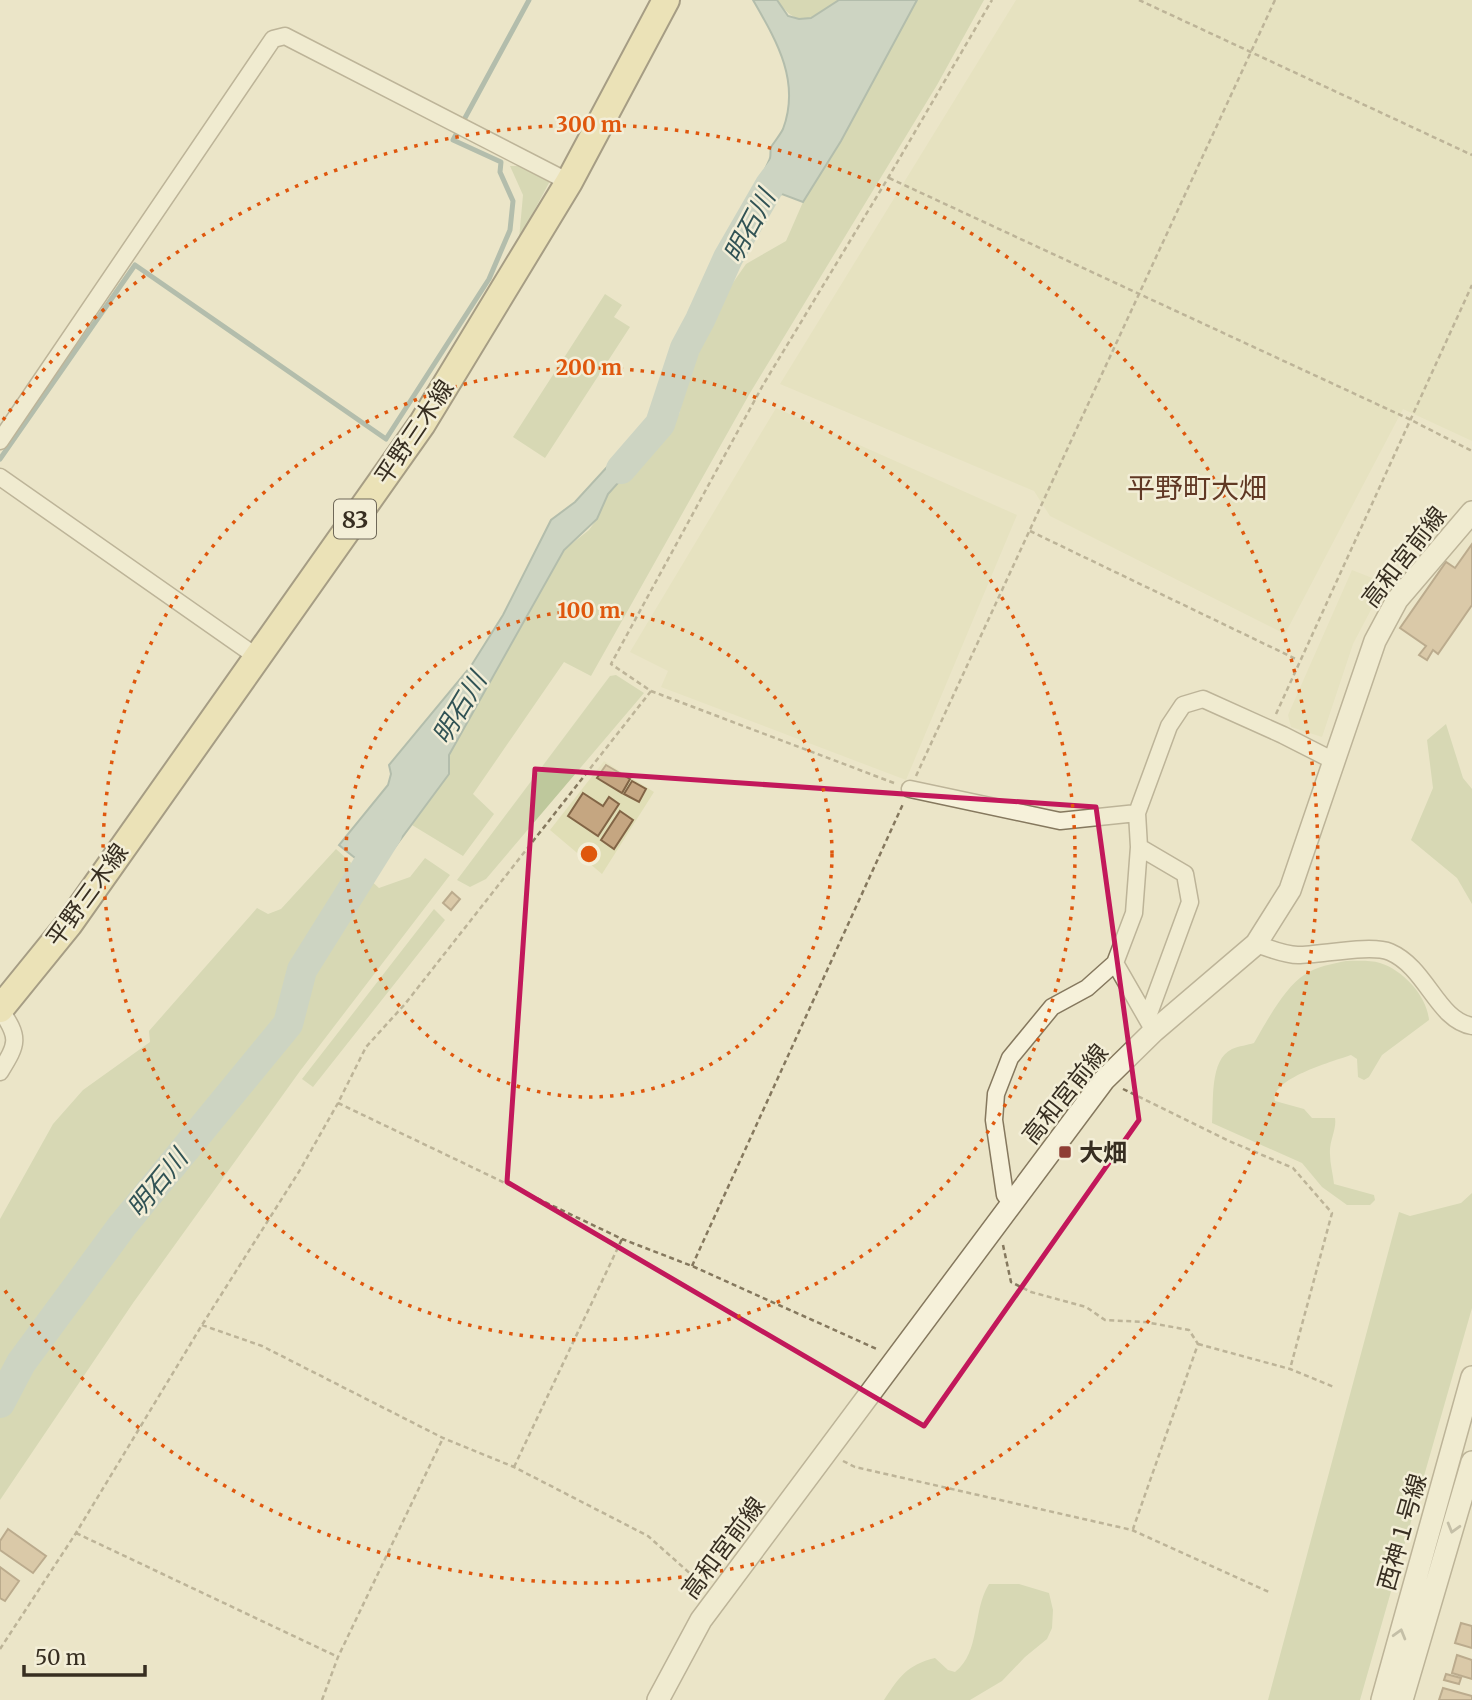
<svg xmlns="http://www.w3.org/2000/svg" width="1472" height="1700" font-family="Merriweather,'Noto Sans JP',serif">
<style>
.farmland{fill:#e0deb6}
.green{fill:#bec89c}
.water{fill:#a8bfbb;stroke:#708d89;stroke-width:2}
.lines{fill:none;stroke-linecap:round;stroke-linejoin:round}
.stream{stroke:#708d89;stroke-width:5}
.river{stroke:#a8bfbb;stroke-width:30}
.building{fill:#c5a681;stroke:#826546;stroke-width:2}
.minor-casing{stroke:#85785e;stroke-width:19}
.tertiary-casing{stroke:#85785e;stroke-width:24}
.primary-casing{stroke:#534632;stroke-width:30}
.path{stroke:#85785e;stroke-width:2.5;stroke-dasharray:5 3.5;stroke-linecap:butt}
.minor{stroke:#f6f1da;stroke-width:16}
.tertiary{stroke:#f6f1da;stroke-width:21}
.primary{stroke:#eadda3;stroke-width:26}
.oneway{stroke:#96907e}
.marked{fill:none;stroke:#c2185b;stroke-width:5;stroke-linejoin:round}
.ring{fill:none;stroke:#df570d;stroke-width:3.5;stroke-dasharray:3.5 7}
.poi-dot{fill:#8f3e34;stroke:#f3eed7;stroke-width:2.5}
.labels{text-anchor:middle;dominant-baseline:central;stroke-width:5;stroke-linejoin:round;paint-order:stroke}
.shield{fill:#f3eed7;stroke:#6f6858;stroke-width:2}
.shield-label{font-size:23px;font-weight:bold;fill:#372e21}
.street-label{font-size:24px;fill:#372e21;stroke:#f3eed7}
.poi-label{font-size:24px;font-weight:bold;fill:#372e21;stroke:#f3eed7;text-anchor:start}
.water-label{font-size:26px;font-style:italic;fill:#315355;stroke:#f3eed7}
.quarter-label{font-size:28px;fill:#603824;stroke:#f3eed7}
.centre{fill:#df570d;stroke:#f3eed7;stroke-width:3.5}
.ring-label{font-size:21px;text-anchor:middle;font-weight:bold;fill:#df570d;stroke:#f3eed7;stroke-width:5;stroke-linejoin:round;paint-order:stroke}
</style>
<rect width="100%" height="100%" fill="#ebe5c8"/>
<!-- farmland -->
<path class="farmland" d="M 1016,0 L 1472,0 L 1472,441 L 1403,409 L 1285,634 L 1050,516 L 1034,491 L 780,384 Z
M 776,408 L 1017,515 L 906,780 L 661,687 L 668,671 L 630,652 Z
M 1352,570 L 1385,583 L 1353,644 L 1322,737 L 1291,727 L 1288,715 Z
M 604,761 L 654,792 L 602,874 L 550,830 Z"/>
<!-- green -->
<path class="green" d="M 777,0 L 839,0 C 812,18 800,32 777,0 Z
M 917,0 L 984,0 L 937,85 L 750,393 L 591,676 L 564,662 L 473,794 L 494,814 L 463,856 L 412,825 L 449,774 L 449,755 L 564,550 L 589,530 L 597,519 L 608,494 L 635,464 L 651,440 L 679,414 L 689,376 L 721,300 L 746,264 L 786,241 L 803,202 L 841,141 Z
M 510,166 L 523,166 L 550,181 L 519,239 L 523,195 Z
M 605,294 L 622,305 L 614,317 L 630,327 L 545,458 L 513,437 Z
M 616,675 L 644,693 L 486,879 L 470,887 L 457,880 L 610,676 Z
M 1446,724 L 1463,778 L 1472,789 L 1472,904 L 1457,878 L 1411,840 L 1433,788 L 1427,740 Z
M 336,849 L 379,888 L 410,877 L 425,858 L 450,875 L 300,1071 L 133,1303 L 0,1500 L 0,1219 L 53,1124 L 83,1090 L 150,1042 L 149,1031 L 257,908 L 268,914 L 281,909 Z
M 434,909 L 445,920 L 313,1087 L 302,1079 Z
M 1346,961 C 1357,961 1370,960 1380,963 C 1403,970 1427,996 1429,1020 L 1382,1055 L 1369,1077 L 1364,1080 L 1358,1077 L 1357,1059 L 1351,1055 C 1334,1061 1269,1079 1275,1101 L 1304,1109 L 1312,1118 L 1335,1118 C 1337,1129 1329,1141 1330,1154 C 1330,1164 1333,1174 1334,1184 L 1374,1195 L 1375,1200 L 1370,1205 L 1347,1205 L 1322,1187 L 1302,1163 L 1212,1123 C 1214,1102 1209,1060 1232,1049 C 1239,1046 1248,1045 1254,1043 C 1265,1024 1285,987 1304,975 C 1317,966 1332,964 1346,961 Z
M 1472,1193 L 1472,1308 L 1360,1700 L 1268,1700 L 1399,1212 L 1410,1216 L 1461,1203 Z
M 989,1584 L 1019,1584 L 1049,1593 L 1053,1610 L 1052,1628 L 1047,1639 L 1025,1657 L 1002,1681 L 970,1700 L 884,1700 C 899,1677 907,1665 935,1658 L 948,1670 L 955,1672 C 981,1652 972,1611 989,1584 Z"/>
<!-- water -->
<path class="water" d="M 753,0 L 777,0 L 788,16 L 799,19 L 811,18 L 839,0 L 917,0 L 841,141 L 803,202 L 782,194 L 767,200 L 756,197 L 754,192 C 757,185 769,162 770,158 C 771,154 770,151 771,147 C 775,141 780,135 783,129 C 801,81 776,40 753,0 Z
M 639,432 L 651,440 L 635,464 L 608,494 L 597,519 L 564,550 L 449,755 L 449,774 L 375,874 L 339,845 L 388,785 L 391,774 L 389,765 L 471,666 L 503,615 L 551,520 L 575,502 Z"/>
<g class="lines">
<!-- stream -->
<path class="stream" d="M 0,459 L 135,265 L 386,439 L 489,279 L 510,230 L 513,201 L 500,172 L 501,162 L 453,140 L 529,0"/>
<!-- river -->
<path class="river" d="M 621,469 L 660,424 L 685,348 L 700,320 L 728,258 L 770,185 L 786,164
M 0,1403 L 21,1363 L 122,1226 L 288,1024 L 302,970 L 387,834"/>
</g>
<!-- building -->
<path class="building" d="M 1472,544 L 1472,605 L 1438,654 L 1433,650 L 1427,660 L 1419,655 L 1426,646 L 1400,628 L 1446,562 L 1455,568 Z
M 606,765 L 630,779 L 622,793 L 597,778 Z
M 632,781 L 646,789 L 639,802 L 624,794 Z
M 583,793 L 603,806 L 609,797 L 619,804 L 598,836 L 568,816 Z
M 620,811 L 633,820 L 614,849 L 601,840 Z
M 452,892 L 460,899 L 451,910 L 443,903 Z
M 8,1529 L 46,1556 L 33,1573 L 0,1550 L 0,1541 Z
M 0,1567 L 19,1581 L 5,1601 L 0,1598 Z
M 1461,1623 L 1472,1626 L 1472,1648 L 1455,1643 Z
M 1457,1655 L 1472,1660 L 1472,1679 L 1452,1673 Z
M 1446,1674 L 1461,1678 L 1459,1684 L 1444,1680 Z
M 1443,1688 L 1472,1696 L 1472,1700 L 1439,1700 Z"/>
<g class="lines">
<!-- minor casing -->
<g class="minor-casing">
<path id="minor" d="M 0,441 L 273,39 L 285,36 L 569,182
M 0,477 L 257,657
M 910,789 L 1060,821 L 1137,813 L 1169,726 L 1183,705 L 1203,699 L 1283,735 L 1334,761
M 1137,813 L 1139,847 L 1134,913 L 1115,963 L 1154,1031
M 1139,847 L 1185,874 L 1190,902 L 1147,1019
M 1256,944 C 1269,948 1284,955 1298,955 C 1321,955 1371,944 1390,952 C 1427,968 1437,1020 1472,1026
M 0,1009 C 20,1038 18,1043 0,1072
M 1012,1203 L 1005,1195 L 994,1120 L 996,1094 L 1010,1058 L 1052,1007 L 1087,988 L 1115,963"/>
</g>
<!-- tertiary casing -->
<g class="tertiary-casing">
<path id="tertiary" d="M 658,1700 L 701,1620 L 1104,1080 L 1154,1031 L 1256,944 L 1290,890 L 1375,641 L 1397,600 L 1472,512
M 1382,1700 L 1472,1377
M 1402,1700 L 1472,1462"/>
</g>
<!-- primary casing -->
<g class="primary-casing">
<path id="primary" d="M 0,1009 L 69,924 L 422,424 L 569,182 L 666,0"/>
</g>
<!-- path -->
<path class="path" d="M 1139,0 L 1472,155
M 889,178 L 1409,419 L 1472,451
M 1030,531 L 1298,660
M 1276,714 L 1472,285
M 916,776 L 1275,0
M 894,783 L 651,691 L 611,664 L 763,385 L 888,178 L 992,0
M 1123,1089 L 1229,1141 L 1293,1168 L 1332,1213 L 1290,1369
M 338,1103 L 622,1239 L 692,1266 L 879,1350
M 1003,1245 L 1011,1282 L 1031,1292 L 1086,1307 L 1105,1320 L 1145,1322 L 1189,1330 L 1198,1344 L 1133,1529
M 692,1266 L 903,804
M 202,1325 L 262,1346 L 443,1438 L 514,1467 L 648,1536 L 703,1585
M 1198,1344 L 1290,1369 L 1334,1387
M 843,1461 L 855,1467 L 1132,1530 L 1269,1592
M 514,1467 L 622,1239
M 76,1533 L 338,1657
M 0,1649 L 76,1533 L 202,1325 L 300,1170 L 338,1103 L 366,1047 L 405,1004 L 651,691
M 322,1700 L 338,1657 L 443,1438"/>
<!-- minor -->
<use href="#minor" class="minor"/>
<!-- tertiary -->
<use href="#tertiary" class="tertiary"/>
<!-- primary -->
<use href="#primary" class="primary"/>
</g>
<!-- one-way arrows -->
<defs><path id="oneway-chevron" d="M-2-3.5L2.5 0L-2 3.5" fill="none" stroke-width="1.6" stroke-linecap="round" stroke-linejoin="round" transform="scale(1.75)"/></defs>
<g class="oneway">
<use href="#oneway-chevron" transform="translate(1453 1528) rotate(106)"/>
<use href="#oneway-chevron" transform="translate(1400 1634) rotate(-74)"/>
</g>
<!-- marked area -->
<path d="M0 0H1472V1700H0ZM 535,769 L 1096,807 L 1139,1120 L 924,1426 L 507,1182 Z" fill="#ebe5c8" fill-opacity=".55" fill-rule="evenodd"/>
<path class="marked" d="M 535,769 L 1096,807 L 1139,1120 L 924,1426 L 507,1182 Z"/>
<!-- distance rings -->
<g class="ring">
<circle cx="589" cy="854" r="243"/>
<circle cx="589" cy="854" r="486"/>
<path d="M3 420A729 729 0 1 1 3 1288"/>
</g>
<!-- markers -->
<rect class="poi-dot" x="1058" y="1145" width="14" height="14" rx="3.5"/>
<g class="labels">
<!-- shield labels -->
<rect class="shield" x="334" y="499.5" width="42" height="39" rx="5"/>
<g class="shield-label">
<text x="355" y="519">83</text>
</g>
<!-- street labels -->
<g class="street-label">
<text transform="translate(414 432) rotate(-56)">平野三木線</text>
<text transform="translate(1404 557) rotate(-52)">高和宮前線</text>
<text transform="translate(87 895) rotate(-54)">平野三木線</text>
<text transform="translate(1065 1094) rotate(-51)">高和宮前線</text>
<text transform="translate(1402 1532) rotate(-74)">西神１号線</text>
<text transform="translate(723 1548) rotate(-53)">高和宮前線</text>
</g>
<!-- poi labels -->
<g class="poi-label">
<text x="1079" y="1152">大畑</text>
</g>
<!-- water labels -->
<g class="water-label">
<text transform="translate(749 226) rotate(-62)">明石川</text>
<text transform="translate(459 708) rotate(-59)">明石川</text>
<text transform="translate(157 1183) rotate(-51)">明石川</text>
</g>
<!-- quarter labels -->
<g class="quarter-label">
<text x="1197" y="488">平野町大畑</text>
</g>
</g>
<circle cx="589" cy="854" r="10" class="centre"/>
<g class="ring-label">
<text x="589" y="132">300 m</text>
<text x="589" y="375">200 m</text>
<text x="589" y="618">100 m</text>
</g>
<!-- scale -->
<path d="M24 1665v10h121v-10" fill="none" stroke="#372e21" stroke-width="3.5"/>
<text x="35" y="1665" font-size="21" fill="#372e21" stroke="#f3eed7" stroke-width="5" paint-order="stroke">50 m</text>
</svg>
